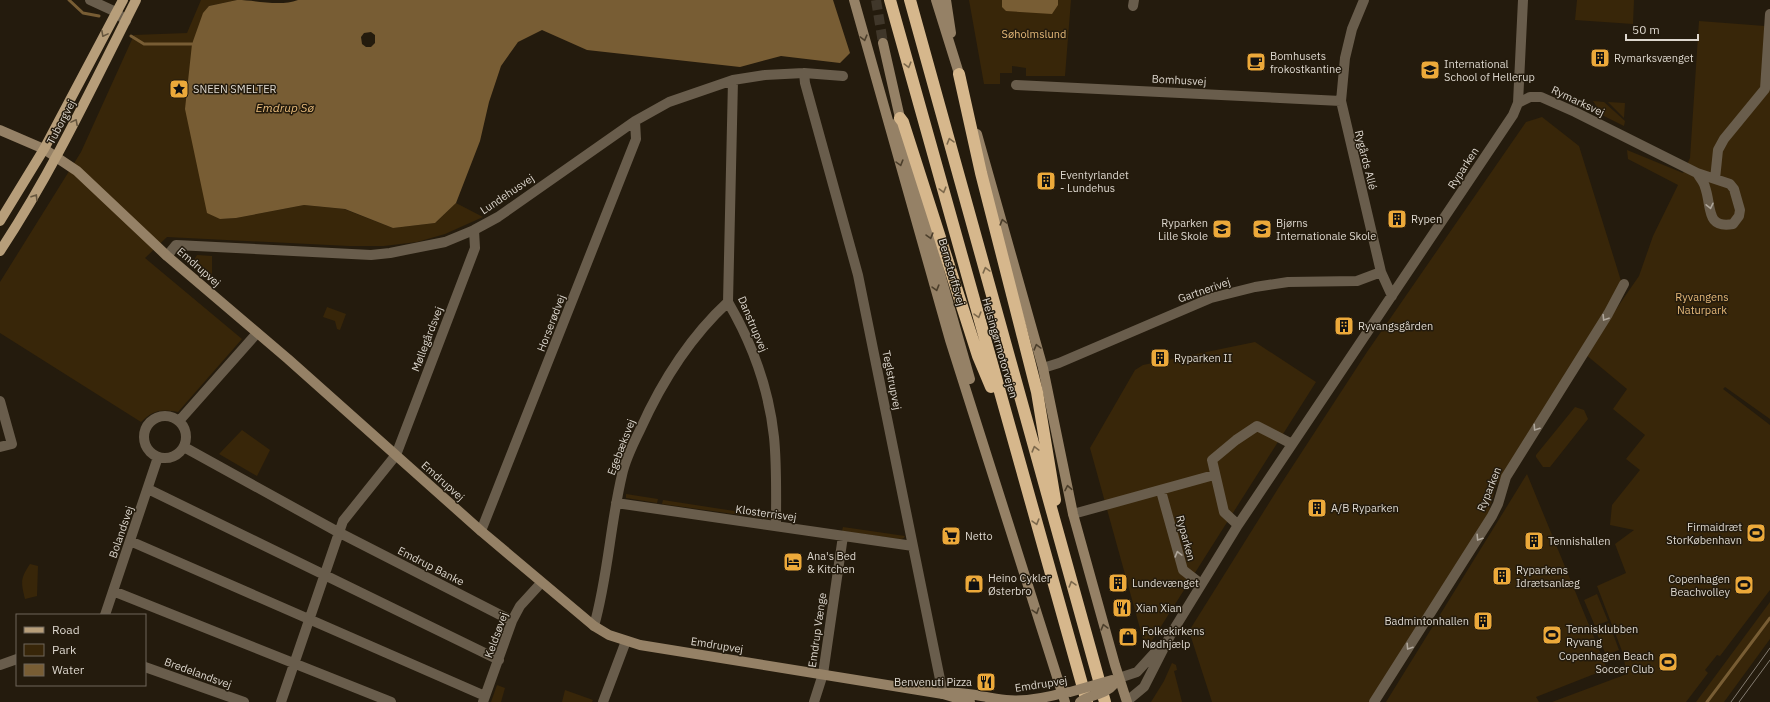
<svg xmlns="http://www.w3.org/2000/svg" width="1770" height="702" font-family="'IBM Plex Sans',sans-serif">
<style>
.green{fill:#382609}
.water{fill:#785d34;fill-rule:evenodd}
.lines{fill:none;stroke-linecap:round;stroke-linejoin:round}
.stream{stroke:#785d34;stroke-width:3}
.secondary-tunnel{stroke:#40372a;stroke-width:10;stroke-dasharray:10 5;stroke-linecap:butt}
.street{stroke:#695d4c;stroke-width:10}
.secondary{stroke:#958166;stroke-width:10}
.primary{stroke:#b79e7a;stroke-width:10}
.highway{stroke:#d6b78c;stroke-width:12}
.tram{stroke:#847c71;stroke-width:1}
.secondary-bridge{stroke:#958166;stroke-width:10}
.oneway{stroke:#66563e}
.oneway2{stroke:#4c3f2c}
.oneway3{stroke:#7d694c}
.oneway4{stroke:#afa69a}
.labels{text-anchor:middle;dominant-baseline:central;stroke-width:3;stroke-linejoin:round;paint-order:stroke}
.park-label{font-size:11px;fill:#e6b979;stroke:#241b0d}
.poi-label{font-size:11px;fill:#ddd7ce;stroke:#241b0d;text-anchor:start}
.street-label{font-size:11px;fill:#ddd7ce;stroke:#241b0d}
.water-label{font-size:12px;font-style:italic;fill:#e9bc7b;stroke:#241b0d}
</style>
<rect width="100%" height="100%" fill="#241b0d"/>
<!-- green -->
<path class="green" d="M 201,0 L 237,0 L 209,6 L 220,219 L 236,218 L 304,205 L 344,209 L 393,228 L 435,223 L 456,203 L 483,217 L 445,234 L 417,242 L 384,246 L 349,246 L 167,237 L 145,258 L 242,339 L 178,412 C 160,409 154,410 141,422 L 0,333 L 0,282 L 81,152 L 134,35 L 187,33 Z
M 969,0 L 1071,0 L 1065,76 L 1026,76 L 1026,68 L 1012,66 L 1012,73 L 1000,73 L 1000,84 L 984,84 Z
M 1577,0 L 1634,0 L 1633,24 L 1575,20 Z
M 1699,21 L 1765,26 L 1770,78 L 1770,419 L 1725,387 L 1723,389 L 1770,425 L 1770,590 L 1720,656 L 1717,655 L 1705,670 L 1708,673 L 1686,702 L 1552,702 L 1627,674 L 1622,651 L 1597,586 L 1626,573 L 1615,544 L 1634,530 L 1610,525 L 1612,505 L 1640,470 L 1626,459 L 1645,435 L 1613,409 L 1627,389 L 1585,354 L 1639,276 L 1653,236 L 1678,185 L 1628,159 L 1627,150 L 1683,173 L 1690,158 Z
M 1593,101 L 1604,102 L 1625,121 L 1624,126 L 1602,115 Z
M 1608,102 L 1625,103 L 1624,118 Z
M 1542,117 L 1579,146 L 1622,284 L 1496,486 L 1488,515 L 1369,702 L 1212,702 L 1189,631 L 1279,487 L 1367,352 L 1526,122 Z
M 197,255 L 212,256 L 212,275 L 194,260 Z
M 327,307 L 346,314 L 340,330 L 337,329 L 335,321 L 323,317 Z
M 1255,342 L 1316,382 L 1146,650 L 1090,448 L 1135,370 L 1143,365 Z
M 1575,407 L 1584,410 L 1588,419 L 1550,467 L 1543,467 L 1536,457 L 1536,455 Z
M 242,430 L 270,450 L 257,476 L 219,454 Z
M 1527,474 L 1607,669 L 1536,697 L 1539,702 L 1386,702 Z
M 626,494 L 658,499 L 657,503 L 626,498 Z
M 663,500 L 773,517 L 770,519 L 662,504 Z
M 843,527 L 905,536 L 904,538 L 901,539 L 842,531 Z
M 30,564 L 38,566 L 37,596 L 25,599 C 21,582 20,579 30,564 Z
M 1597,594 L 1608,621 L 1595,626 L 1584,600 Z
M 1770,602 L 1770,639 L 1724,702 L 1696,702 Z
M 1609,623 L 1619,650 L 1606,655 L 1595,629 Z
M 1172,663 L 1176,665 L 1177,670 L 1174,671 L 1182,702 L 1151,702 L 1164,681 Z
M 497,685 L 505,688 L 501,702 L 491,702 Z
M 565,690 L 593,700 L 592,702 L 562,702 Z"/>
<!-- water -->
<path class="water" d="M 237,0 C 257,0 279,7 298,0 L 833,0 L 850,53 L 840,63 L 781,56 L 740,67 L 587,50 L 542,30 L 518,42 L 501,66 L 489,102 L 480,141 L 456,203 L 435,223 L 393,228 L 345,209 L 304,205 L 236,218 L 220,219 L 207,213 L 185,109 L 192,44 L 203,13 L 209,6 ZM 371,32 L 375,35 L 375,43 L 371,47 L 366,47 L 362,44 L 361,37 L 364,33 Z
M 1002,0 L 1058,0 L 1058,5 L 1052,14 L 1006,11 L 1002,7 Z"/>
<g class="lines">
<!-- stream -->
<path class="stream" d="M 69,0 L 83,13 L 99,16
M 131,36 L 144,44 L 192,44
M 1707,702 L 1770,618"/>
<!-- secondary-tunnel -->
<path class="secondary-tunnel" d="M 876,0 L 883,43"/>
<!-- street -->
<path class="street" d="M 90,0 L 116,12 L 126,21
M 1364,0 L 1352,29 L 1345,58 L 1341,101 L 1381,272 L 1392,296
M 1133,6 L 1134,0
M 804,73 L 805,83 L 858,275 L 943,694
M 733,80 L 728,302 C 752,343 769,390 774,437 C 777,467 776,497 776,526
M 1016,85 L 1341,101
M 1518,103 L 1530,97 L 1541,97 L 1575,112 L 1697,173 L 1730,184 L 1734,189 L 1740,210 L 1739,216 L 1733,224 C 1705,229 1712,206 1705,187 C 1704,182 1700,178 1697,173
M 1715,179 L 1718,150 L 1724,139 L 1765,89 L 1770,14
M 167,256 L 176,245 L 371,255 L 390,253 L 445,242 L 474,230 L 498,217 L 635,121 L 669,102 L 733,80 L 765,75 L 804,73 L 843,76
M 1043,368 L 1059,363 L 1211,298 L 1255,287 L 1288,282 L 1357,281 L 1381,272
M 0,401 L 12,444 L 0,447
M144 437a21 21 0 1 1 42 0a21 21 0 1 1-42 0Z
M 179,421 L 257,333
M 184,447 L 338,532 L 512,621
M 148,489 L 499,660
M 1161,491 L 1183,570 L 1201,584
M 616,503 L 913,546
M 1073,514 L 1214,475
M 1238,525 L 1224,512 L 1212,460 L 1236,440 L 1257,426 L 1292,444
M 481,531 L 636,139 L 635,121
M 130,541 L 485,696
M 113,591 L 391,702
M 105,615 L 158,457
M 594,626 C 608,577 610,525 622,475 C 625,460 633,444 640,430 C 662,381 689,338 728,302
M 0,665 L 17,659
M 145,667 L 244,702
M 1119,678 L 1137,672 L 1158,649
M 1127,701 L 1144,687 L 1171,634 L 1238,525 L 1513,115 L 1518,103 L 1523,0
M 281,702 L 343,521 L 396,455 L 475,248 L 474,230
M 483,702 L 512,621 L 520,606 L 541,583
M 603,702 L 626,641
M 814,702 L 823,674 L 843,536
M 1374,702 L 1492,516 L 1498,504 L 1506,477 L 1608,314 L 1624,284"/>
<!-- secondary -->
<path class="secondary" d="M 854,0 L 950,340 L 1065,702
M 936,0 L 961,80
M 946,0 L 951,33
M 883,43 L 900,118 L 897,123 L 970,379
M 0,130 L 44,149 L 77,171 L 167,256 L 288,359 L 481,531 L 594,626 L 609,635 L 640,645 L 943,694 L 970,702
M 977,134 L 1043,368 L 1073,514 L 1115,665 L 1127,702
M 945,693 C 968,691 984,698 1006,700 C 1026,702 1049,697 1067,692"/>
<!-- primary -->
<path class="primary" d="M 0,221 L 44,149 L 123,0
M 0,251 C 53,171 93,85 136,0"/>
<!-- highway -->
<path class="highway" d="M 890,0 L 1087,702
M 910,0 L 1105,702
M 959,74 L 981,173 L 1037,392 L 1055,500
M 900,118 L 903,122 L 978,356 L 991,387"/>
<!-- tram -->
<path class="tram" d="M 1731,702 L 1770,648
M 1739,702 L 1770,660"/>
<!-- secondary-bridge -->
<path class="secondary-bridge" d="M 1070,692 L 1112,680
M 1080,702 C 1091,694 1105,695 1114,684"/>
</g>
<!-- one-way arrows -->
<defs><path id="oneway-chevron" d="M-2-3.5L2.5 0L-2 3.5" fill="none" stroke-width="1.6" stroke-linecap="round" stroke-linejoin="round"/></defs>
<g class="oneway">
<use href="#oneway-chevron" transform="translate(104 34) rotate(118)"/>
<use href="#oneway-chevron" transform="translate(75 122) rotate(-62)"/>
<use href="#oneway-chevron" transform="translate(35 197) rotate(-58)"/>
</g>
<g class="oneway2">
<use href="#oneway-chevron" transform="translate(864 38) rotate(75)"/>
<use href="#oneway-chevron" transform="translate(900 163) rotate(74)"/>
<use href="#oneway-chevron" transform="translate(1003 222) rotate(-105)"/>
<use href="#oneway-chevron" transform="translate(930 236) rotate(74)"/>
<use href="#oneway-chevron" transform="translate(936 288) rotate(74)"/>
<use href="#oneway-chevron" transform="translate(1037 347) rotate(-105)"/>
<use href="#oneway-chevron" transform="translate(1068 488) rotate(-101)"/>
<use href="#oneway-chevron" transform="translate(1036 611) rotate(72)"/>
<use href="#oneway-chevron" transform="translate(1104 627) rotate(-105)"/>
</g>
<g class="oneway3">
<use href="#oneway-chevron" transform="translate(908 65) rotate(75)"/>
<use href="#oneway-chevron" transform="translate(950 141) rotate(-106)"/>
<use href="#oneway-chevron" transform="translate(943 190) rotate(75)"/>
<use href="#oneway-chevron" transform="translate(986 270) rotate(-105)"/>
<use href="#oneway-chevron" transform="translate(978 315) rotate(74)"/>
<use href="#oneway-chevron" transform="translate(1035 449) rotate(-105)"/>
<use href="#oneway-chevron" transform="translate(1036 522) rotate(74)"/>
<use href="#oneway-chevron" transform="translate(1072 584) rotate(-106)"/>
</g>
<g class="oneway4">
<use href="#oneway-chevron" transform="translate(1710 206) rotate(77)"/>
<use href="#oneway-chevron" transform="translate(1605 318) rotate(122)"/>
<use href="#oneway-chevron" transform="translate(1536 428) rotate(123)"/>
<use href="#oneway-chevron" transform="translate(1479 538) rotate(123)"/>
<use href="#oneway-chevron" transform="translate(1178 554) rotate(-105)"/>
<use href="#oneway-chevron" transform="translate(1409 647) rotate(123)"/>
</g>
<!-- icons -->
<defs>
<g id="building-square" transform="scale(1)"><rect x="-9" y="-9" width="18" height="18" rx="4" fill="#eca93a" stroke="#241b0d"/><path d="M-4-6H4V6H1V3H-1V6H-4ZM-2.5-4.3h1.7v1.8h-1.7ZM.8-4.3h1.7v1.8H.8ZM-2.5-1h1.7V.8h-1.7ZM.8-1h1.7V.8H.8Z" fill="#111"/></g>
<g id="cafe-square" transform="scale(1)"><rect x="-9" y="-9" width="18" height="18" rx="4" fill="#eca93a" stroke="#241b0d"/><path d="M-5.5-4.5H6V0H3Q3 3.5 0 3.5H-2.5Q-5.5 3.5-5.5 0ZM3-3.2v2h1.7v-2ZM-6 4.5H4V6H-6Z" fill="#111"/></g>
<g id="school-square" transform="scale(1)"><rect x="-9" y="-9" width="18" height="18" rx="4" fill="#eca93a" stroke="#241b0d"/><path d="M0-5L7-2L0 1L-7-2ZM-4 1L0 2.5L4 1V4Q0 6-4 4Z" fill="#111"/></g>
<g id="sight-square" transform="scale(1)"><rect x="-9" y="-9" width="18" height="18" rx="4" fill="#eca93a" stroke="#241b0d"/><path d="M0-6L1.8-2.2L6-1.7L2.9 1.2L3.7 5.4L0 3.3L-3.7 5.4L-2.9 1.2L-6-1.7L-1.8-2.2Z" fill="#111"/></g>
<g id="stadium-square" transform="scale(1)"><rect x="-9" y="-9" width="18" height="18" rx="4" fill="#eca93a" stroke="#241b0d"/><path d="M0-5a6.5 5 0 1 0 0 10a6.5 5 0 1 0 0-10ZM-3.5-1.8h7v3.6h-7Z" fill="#111"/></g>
<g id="supermarket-square" transform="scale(1)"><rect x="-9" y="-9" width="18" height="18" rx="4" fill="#eca93a" stroke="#241b0d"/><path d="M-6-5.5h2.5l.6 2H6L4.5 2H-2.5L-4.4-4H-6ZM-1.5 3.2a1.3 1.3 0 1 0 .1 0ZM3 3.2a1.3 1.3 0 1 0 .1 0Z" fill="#111"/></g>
<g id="hotel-square" transform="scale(1)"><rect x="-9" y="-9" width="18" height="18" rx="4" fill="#eca93a" stroke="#241b0d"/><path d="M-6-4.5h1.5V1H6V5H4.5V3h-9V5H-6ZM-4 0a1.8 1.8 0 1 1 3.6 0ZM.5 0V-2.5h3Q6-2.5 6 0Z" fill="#111"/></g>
<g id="shop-square" transform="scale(1)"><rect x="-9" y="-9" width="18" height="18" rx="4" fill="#eca93a" stroke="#241b0d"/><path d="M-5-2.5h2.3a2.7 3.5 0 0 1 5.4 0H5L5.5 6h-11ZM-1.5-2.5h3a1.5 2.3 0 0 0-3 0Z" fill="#111"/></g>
<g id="restaurant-square" transform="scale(1)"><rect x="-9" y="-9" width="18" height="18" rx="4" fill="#eca93a" stroke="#241b0d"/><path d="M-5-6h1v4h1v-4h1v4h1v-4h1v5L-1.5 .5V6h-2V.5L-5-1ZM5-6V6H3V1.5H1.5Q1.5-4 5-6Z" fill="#111"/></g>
</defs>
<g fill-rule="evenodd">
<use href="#building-square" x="1600" y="58"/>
<use href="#cafe-square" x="1256" y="62"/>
<use href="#school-square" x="1430" y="70"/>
<use href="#sight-square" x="179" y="89"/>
<use href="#building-square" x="1046" y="181"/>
<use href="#building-square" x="1397" y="219"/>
<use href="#school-square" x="1222" y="229"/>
<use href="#school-square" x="1262" y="229"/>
<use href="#building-square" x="1344" y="326"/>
<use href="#building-square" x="1160" y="358"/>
<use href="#building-square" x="1317" y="508"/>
<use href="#stadium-square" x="1756" y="533"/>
<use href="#supermarket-square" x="951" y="536"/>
<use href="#building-square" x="1534" y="541"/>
<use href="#hotel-square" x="793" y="562"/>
<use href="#building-square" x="1502" y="576"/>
<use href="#building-square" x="1118" y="583"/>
<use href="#shop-square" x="974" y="584"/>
<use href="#stadium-square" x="1744" y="585"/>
<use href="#restaurant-square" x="1122" y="608"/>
<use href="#building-square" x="1483" y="621"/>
<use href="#stadium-square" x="1552" y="635"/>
<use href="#shop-square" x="1128" y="637"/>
<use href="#stadium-square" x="1668" y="662"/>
<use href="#restaurant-square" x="986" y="682"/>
</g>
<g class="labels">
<!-- park labels -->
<g class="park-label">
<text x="1034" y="34">Søholmslund</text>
<text x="1702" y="297">Ryvangens<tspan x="1702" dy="13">Naturpark</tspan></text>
</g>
<!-- poi labels -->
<g class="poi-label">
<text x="1270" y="56">Bomhusets<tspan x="1270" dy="13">frokostkantine</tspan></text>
<text x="1614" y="58">Rymarksvænget</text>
<text x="1444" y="64">International<tspan x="1444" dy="13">School of Hellerup</tspan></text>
<text x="193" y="89">SNEEN SMELTER</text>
<text x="1060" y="175">Eventyrlandet<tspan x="1060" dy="13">- Lundehus</tspan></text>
<text x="1411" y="219">Rypen</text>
<text x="1208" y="223" text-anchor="end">Ryparken<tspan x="1208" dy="13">Lille Skole</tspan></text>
<text x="1276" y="223">Bjørns<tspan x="1276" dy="13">Internationale Skole</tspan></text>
<text x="1358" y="326">Ryvangsgården</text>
<text x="1174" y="358">Ryparken II</text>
<text x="1331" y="508">A/B Ryparken</text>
<text x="1742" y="527" text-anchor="end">Firmaidræt<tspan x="1742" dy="13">StorKøbenhavn</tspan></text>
<text x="965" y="536">Netto</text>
<text x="1548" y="541">Tennishallen</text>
<text x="807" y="556">Ana's Bed<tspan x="807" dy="13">&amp; Kitchen</tspan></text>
<text x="1516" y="570">Ryparkens<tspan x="1516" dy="13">Idrætsanlæg</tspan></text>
<text x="988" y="578">Heino Cykler<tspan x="988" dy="13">Østerbro</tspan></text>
<text x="1730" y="579" text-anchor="end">Copenhagen<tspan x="1730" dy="13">Beachvolley</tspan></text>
<text x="1132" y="583">Lundevænget</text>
<text x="1136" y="608">Xian Xian</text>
<text x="1469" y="621" text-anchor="end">Badmintonhallen</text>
<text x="1566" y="629">Tennisklubben<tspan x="1566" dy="13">Ryvang</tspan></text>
<text x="1142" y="631">Folkekirkens<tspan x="1142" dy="13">Nødhjælp</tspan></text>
<text x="1654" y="656" text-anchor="end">Copenhagen Beach<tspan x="1654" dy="13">Soccer Club</tspan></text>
<text x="972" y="682" text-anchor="end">Benvenuti Pizza</text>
</g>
<!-- street labels -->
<g class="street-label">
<text transform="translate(1179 80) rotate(3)">Bomhusvej</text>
<text transform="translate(1578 101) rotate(25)">Rymarksvej</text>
<text transform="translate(61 122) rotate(-62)">Tuborgvej</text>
<text transform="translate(1366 160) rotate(76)">Rygårds Allé</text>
<text transform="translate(1463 168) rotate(-57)">Ryparken</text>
<text transform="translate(507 194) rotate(-34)">Lundehusvej</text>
<text transform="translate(199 267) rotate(41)">Emdrupvej</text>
<text transform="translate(952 272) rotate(74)">Bernstorffsvej</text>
<text transform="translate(1204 290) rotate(-19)">Gartnerivej</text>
<text transform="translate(551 323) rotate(-69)">Horserødvej</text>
<text transform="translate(753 324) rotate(67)">Danstrupvej</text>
<text transform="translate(427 339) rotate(-69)">Møllegårdsvej</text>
<text transform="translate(1000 348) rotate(74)">Helsingørmotorvejen</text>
<text transform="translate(892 380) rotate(79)">Teglstrupvej</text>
<text transform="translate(621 447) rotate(-69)">Egebæksvej</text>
<text transform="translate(443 481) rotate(42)">Emdrupvej</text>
<text transform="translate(1489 489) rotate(-68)">Ryparken</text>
<text transform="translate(766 513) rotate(8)">Klosterrisvej</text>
<text transform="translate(121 532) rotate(-71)">Bolandsvej</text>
<text transform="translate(1186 538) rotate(75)">Ryparken</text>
<text transform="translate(431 566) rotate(27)">Emdrup Banke</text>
<text transform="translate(817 630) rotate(-82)">Emdrup Vænge</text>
<text transform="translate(496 635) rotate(-70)">Keldsøvej</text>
<text transform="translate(717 645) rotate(9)">Emdrupvej</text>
<text transform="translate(198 673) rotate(20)">Bredelandsvej</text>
<text transform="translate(1041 684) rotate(-9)">Emdrupvej</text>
</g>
<!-- water labels -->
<g class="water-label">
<text x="285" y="107">Emdrup Sø</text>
</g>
</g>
<!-- legend -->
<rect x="16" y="614" width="130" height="72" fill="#241b0d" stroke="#6e665a"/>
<rect x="24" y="627" width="20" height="6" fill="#b79e7a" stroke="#6e665a"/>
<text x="52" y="634" font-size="12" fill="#ddd7ce">Road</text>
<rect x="24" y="644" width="20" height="12" fill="#382609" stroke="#6e665a"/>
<text x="52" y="654" font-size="12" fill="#ddd7ce">Park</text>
<rect x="24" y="664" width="20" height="12" fill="#785d34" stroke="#6e665a"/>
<text x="52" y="674" font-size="12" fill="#ddd7ce">Water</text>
<!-- scale -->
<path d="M1626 34v6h72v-6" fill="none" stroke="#ddd7ce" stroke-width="2"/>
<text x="1632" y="34" font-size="12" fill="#ddd7ce" stroke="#241b0d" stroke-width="3" paint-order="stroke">50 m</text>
</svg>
